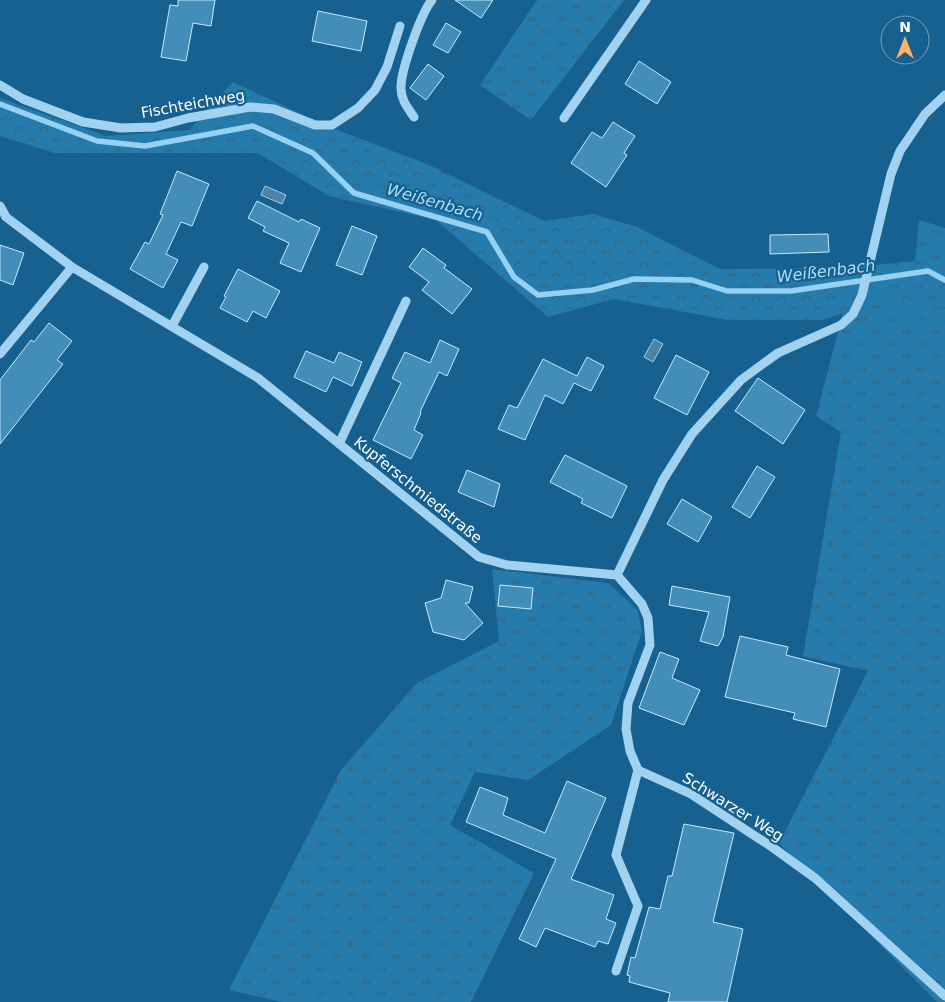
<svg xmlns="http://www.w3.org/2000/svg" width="945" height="1002" font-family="'DejaVu Sans',sans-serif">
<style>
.grass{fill:url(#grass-tufts)}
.forest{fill:url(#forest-crowns)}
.water{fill:url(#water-ripples);stroke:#94d1f3}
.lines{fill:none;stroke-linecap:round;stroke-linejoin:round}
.stream{stroke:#94d1f3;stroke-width:5.5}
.building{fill:#438db9;stroke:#c8e9fb}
.minor{stroke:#a1d3f0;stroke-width:9}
.labels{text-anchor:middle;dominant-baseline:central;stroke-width:4.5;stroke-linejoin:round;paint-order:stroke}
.street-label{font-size:15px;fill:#fff;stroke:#16618f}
.water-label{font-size:16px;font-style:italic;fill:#addcf7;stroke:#16618f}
</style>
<defs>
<pattern id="grass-tufts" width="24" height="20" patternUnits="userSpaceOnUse" patternTransform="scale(1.25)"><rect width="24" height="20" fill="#257bac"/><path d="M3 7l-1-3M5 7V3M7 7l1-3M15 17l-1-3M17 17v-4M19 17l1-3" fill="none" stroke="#38647c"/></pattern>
<pattern id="forest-crowns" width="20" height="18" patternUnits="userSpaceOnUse" patternTransform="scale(1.25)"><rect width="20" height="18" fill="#257bac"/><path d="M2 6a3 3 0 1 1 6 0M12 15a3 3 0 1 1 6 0" fill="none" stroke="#38647c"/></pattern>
<pattern id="water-ripples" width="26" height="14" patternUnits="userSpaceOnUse" patternTransform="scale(1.25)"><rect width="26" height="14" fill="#4d83a3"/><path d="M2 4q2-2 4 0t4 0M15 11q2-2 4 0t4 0" fill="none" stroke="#4d6a7c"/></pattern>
</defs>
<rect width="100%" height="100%" fill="#16618f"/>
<!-- grass -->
<path class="grass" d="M 537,0 L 624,0 L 531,120 L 480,85 Z
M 919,220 L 945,228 L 945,269 L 915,261 Z
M 880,292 L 905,310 L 931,298 L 945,323 L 945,1002 L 937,1002 L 779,843 L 868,671 L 803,656 L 841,432 L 816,416 L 843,313 Z
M 492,569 L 608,583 L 637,609 L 642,631 L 611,725 L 528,780 L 475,772 L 450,825 L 534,873 L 471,1002 L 282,1002 L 229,990 L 341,770 L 417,683 L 499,641 Z"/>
<!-- forest -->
<path class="forest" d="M 233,82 L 329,127 L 427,164 L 544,221 L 593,214 L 637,227 L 720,269 L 846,268 L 915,261 L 945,269 L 945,323 L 931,298 L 905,310 L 880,292 L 843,313 L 823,320 L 728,320 L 614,299 L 548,317 L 436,220 L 329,196 L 258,153 L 55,153 L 0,136 L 0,98 L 106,136 L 189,130 Z"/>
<!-- water -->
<path class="water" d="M 265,186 L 286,195 L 282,204 L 261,195 Z
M 654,339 L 663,344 L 653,362 L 644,357 Z"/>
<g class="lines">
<!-- stream -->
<path class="stream" d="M 0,104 L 97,141 L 145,146 L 253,126 L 313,153 L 354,193 L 487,232 L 514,277 L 538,295 L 593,290 L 634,279 L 692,280 L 727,291 L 791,291 L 928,271 L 945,280"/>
</g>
<!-- building -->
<path class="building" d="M 178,0 L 215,0 L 211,26 L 193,23 L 186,61 L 161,57 L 170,5 L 178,6 Z
M 455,0 L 493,0 L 481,18 Z
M 318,11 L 367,21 L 361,51 L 312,41 Z
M 446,23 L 461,32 L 448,53 L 433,45 Z
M 639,61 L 671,82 L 657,104 L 625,84 Z
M 428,64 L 444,76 L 426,100 L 410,88 Z
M 613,122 L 635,136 L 624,153 L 627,155 L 606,187 L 571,163 L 592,132 L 602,138 Z
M 177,171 L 209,184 L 192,226 L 181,222 L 166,254 L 178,260 L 163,288 L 130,269 L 145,242 L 149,244 L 163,215 L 160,214 Z
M 257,201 L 299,222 L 301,219 L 320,228 L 301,272 L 280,263 L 289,243 L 263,231 L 265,227 L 248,218 Z
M 352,226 L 377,236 L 362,275 L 336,265 Z
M 828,234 L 829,252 L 770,254 L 770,235 Z
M 0,245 L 24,253 L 13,285 L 0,280 Z
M 423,248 L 446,265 L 444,268 L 472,289 L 452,314 L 422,290 L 429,282 L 409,267 Z
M 238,269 L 280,291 L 266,318 L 253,311 L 247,322 L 220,308 L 226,297 L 224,296 Z
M 49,323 L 72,341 L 57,360 L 63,364 L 0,444 L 0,380 L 31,340 L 34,342 Z
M 440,340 L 459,349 L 447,376 L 439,372 L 420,412 L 421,413 L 414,430 L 423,435 L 411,459 L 373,440 L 401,383 L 392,378 L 405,352 L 430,363 Z
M 306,351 L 334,363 L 339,352 L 362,362 L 352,386 L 333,377 L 326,392 L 294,377 Z
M 676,355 L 709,372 L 687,415 L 654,398 Z
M 587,357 L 604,366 L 591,391 L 574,383 L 563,404 L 545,395 L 525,440 L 498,429 L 509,405 L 517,408 L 543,359 L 577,376 Z
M 758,378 L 805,410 L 783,444 L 735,411 Z
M 565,455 L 627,486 L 612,518 L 581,503 L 583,499 L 550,482 Z
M 757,466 L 775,477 L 750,518 L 732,507 Z
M 467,470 L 500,484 L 494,507 L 458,492 Z
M 682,499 L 712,517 L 698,542 L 667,524 Z
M 446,580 L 473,587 L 469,603 L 465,603 L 483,623 L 464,640 L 433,632 L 425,603 L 441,598 Z
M 500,585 L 533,588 L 531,609 L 498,606 Z
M 672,586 L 730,597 L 723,637 L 718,646 L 700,641 L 709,612 L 669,605 Z
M 740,636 L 788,647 L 786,655 L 840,669 L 826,727 L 793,719 L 795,713 L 725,697 Z
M 660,652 L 679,659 L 672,678 L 700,690 L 684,725 L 639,708 Z
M 567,781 L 606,798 L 571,879 L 614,895 L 606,919 L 616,923 L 608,944 L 598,941 L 595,947 L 545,928 L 536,947 L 519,939 L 556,859 L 466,822 L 480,787 L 508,798 L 503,815 L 545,833 Z
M 684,824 L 734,833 L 713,922 L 743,929 L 727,1002 L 668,1002 L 670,993 L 629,982 L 630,976 L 627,975 L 631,957 L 635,958 L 649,907 L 660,909 L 668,876 L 672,876 Z"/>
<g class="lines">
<!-- minor -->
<path class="minor" d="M 0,85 L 23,99 L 83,122 L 121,128 L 155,127 L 188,118 L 250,107 L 274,109 L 315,125 L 332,125 L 358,108 L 375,90 L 387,67 L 400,26
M 414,117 C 408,108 401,100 401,89 C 400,72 421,13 432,0
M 564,118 L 646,0
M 0,206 L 6,217 L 72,267 L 258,378 L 479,557 L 507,565 L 617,575
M 172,326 L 204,267
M 0,354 L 72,267
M 339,444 L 406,301
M 617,575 L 663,480 L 692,434 L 741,380 L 760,366 L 778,353 L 841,325 L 853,314 L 862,295 L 891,174 L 900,151 L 925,114 L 945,95
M 617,575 L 642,604 L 648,618 L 650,645 L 628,703 L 626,729 L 630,751 L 638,770 L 691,794 L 772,847 L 815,878 L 945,996
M 616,971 L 638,906 L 616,855 L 638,770"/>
</g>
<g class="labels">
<!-- street labels -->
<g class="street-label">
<text transform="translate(193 104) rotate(-10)">Fischteichweg</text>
<text transform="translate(418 490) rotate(39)">Kupferschmiedstraße</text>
<text transform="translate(733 807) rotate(32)">Schwarzer Weg</text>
</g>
<!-- water labels -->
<g class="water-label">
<text transform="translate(435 202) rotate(16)">Weißenbach</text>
<text transform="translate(826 271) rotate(-7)">Weißenbach</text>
</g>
</g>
<!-- north arrow -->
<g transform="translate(905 40)"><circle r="24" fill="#16618f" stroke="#73a0bc"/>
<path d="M0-4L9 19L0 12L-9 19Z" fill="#ffb460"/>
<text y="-8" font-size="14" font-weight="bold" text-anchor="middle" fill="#ffffff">N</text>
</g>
</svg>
